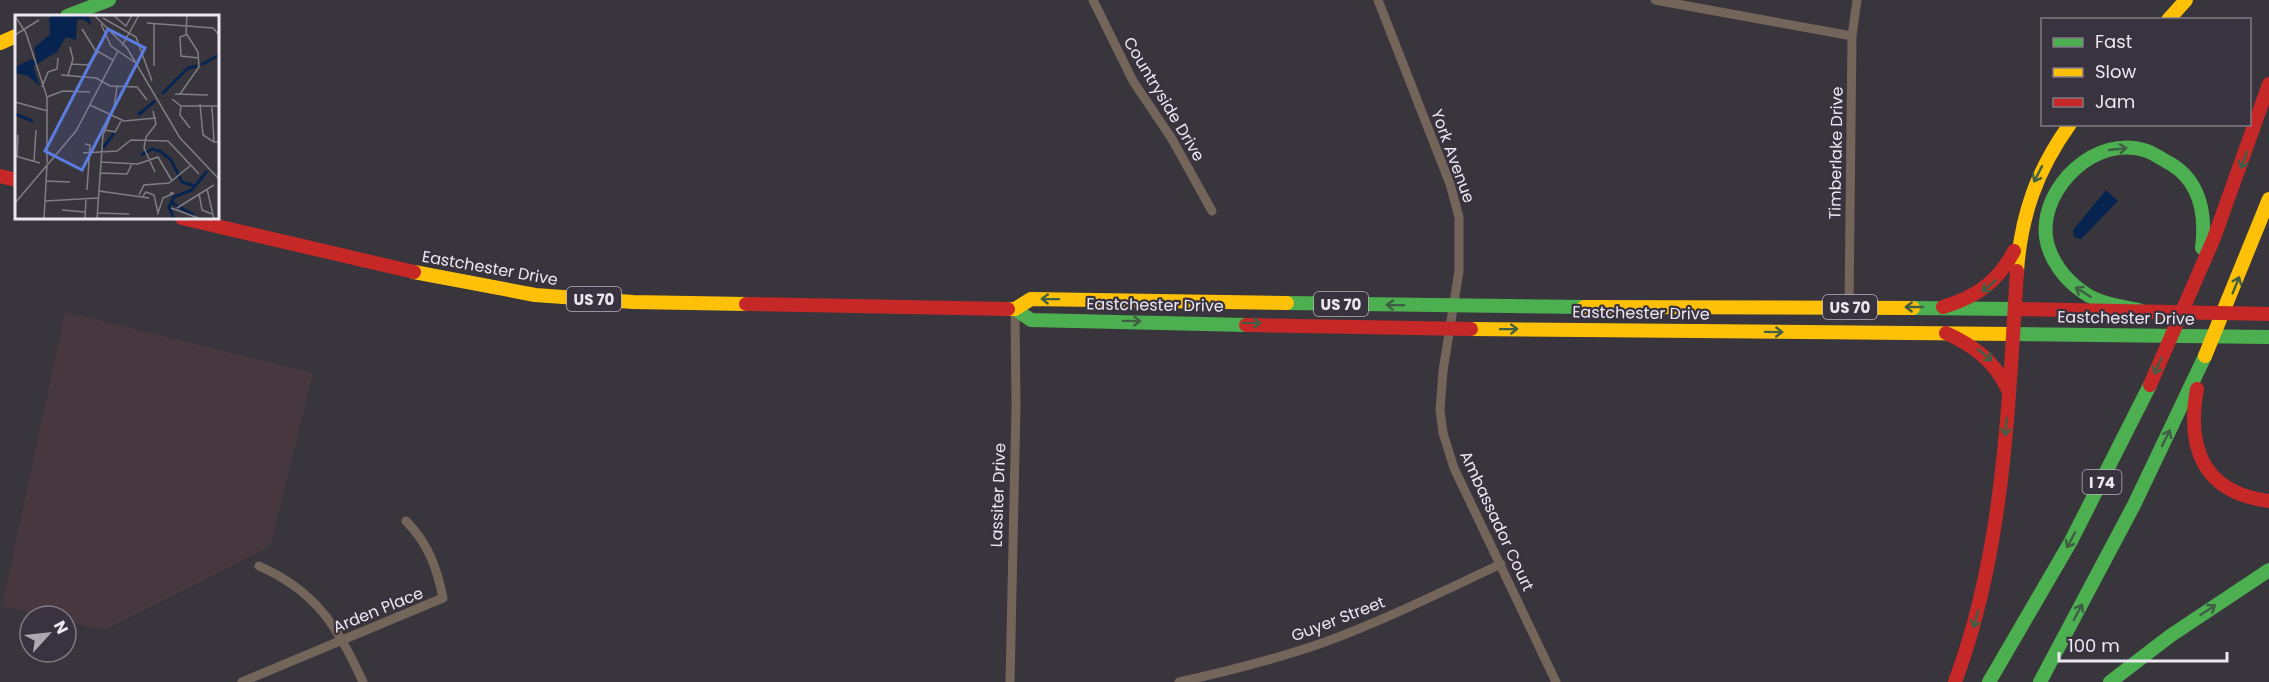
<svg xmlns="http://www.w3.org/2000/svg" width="2269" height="682" font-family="Poppins,sans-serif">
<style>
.commercial{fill:#47373f}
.water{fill:#06244f}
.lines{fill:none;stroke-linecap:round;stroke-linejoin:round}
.street{stroke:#73655a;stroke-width:9}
.fast{stroke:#4caf50;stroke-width:14}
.slow{stroke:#ffc107;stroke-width:14}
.jam{stroke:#c62828;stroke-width:14}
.oneway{stroke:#405e45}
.labels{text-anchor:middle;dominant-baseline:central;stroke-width:4.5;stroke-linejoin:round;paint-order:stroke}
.shield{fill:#39323f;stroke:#b6b1bc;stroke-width:1.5}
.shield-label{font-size:15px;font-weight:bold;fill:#ece8f1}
.street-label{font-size:16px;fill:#ece8f1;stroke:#39323f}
.inset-river{fill:none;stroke:#06244f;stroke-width:3}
.inset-road{fill:none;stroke:#817d84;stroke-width:1.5}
.view{fill:#5b7ce0;fill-opacity:0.15;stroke:#5b7ce0;stroke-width:3}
.inset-edge{fill:none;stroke:#ece8f1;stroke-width:3}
</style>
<rect width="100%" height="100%" fill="#39353c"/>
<!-- commercial -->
<path class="commercial" d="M 65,312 L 313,373 L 270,546 L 105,630 L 66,621 L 66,616 L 45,616 L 2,606 Z"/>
<!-- water -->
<path class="water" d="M 2106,190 L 2118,201 L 2081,239 L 2074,237 L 2073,230 Z"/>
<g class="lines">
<!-- street -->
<path class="street" d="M 1093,0 L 1133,81 L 1172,139 L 1212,211
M 1378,0 L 1450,184 L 1459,217 L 1459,271 L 1443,371 L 1440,410 L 1443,433 L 1454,468 L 1556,682
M 1655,0 L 1852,36
M 1849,307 L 1852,36 L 1857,0
M 259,566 C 316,591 338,627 363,682
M 242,682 L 443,598 C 437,568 428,543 406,521
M 1010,682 L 1016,407 L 1015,309
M 1179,682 C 1229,671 1277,659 1325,642 C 1385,620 1443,591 1501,564"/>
<!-- fast -->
<path class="fast" d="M 67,16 L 109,0
M 1287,303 L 1584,307
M 1913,308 L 2015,309
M 1015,309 L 1031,320 L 1246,325
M 2139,310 C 2121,306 2099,304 2083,292 C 2065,280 2049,259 2046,237 C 2040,187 2097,133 2147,151 C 2155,154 2163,160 2171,164 C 2201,182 2206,216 2202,248
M 2013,334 L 2269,337
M 1989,682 L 2071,541 L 2150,385
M 2040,682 L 2134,505 L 2205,356
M 2110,682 L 2170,636 L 2269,570"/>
<!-- slow -->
<path class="slow" d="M 2168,20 L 2186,0
M 0,43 L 16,36
M 2017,271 C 2021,215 2037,170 2070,124
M 414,272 L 535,295 L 633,302 L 746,304
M 1584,307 L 1913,308
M 1008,309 L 1015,309 L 1031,299 L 1287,303
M 1471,329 L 2013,334
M 2205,356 L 2269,199"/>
<!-- jam -->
<path class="jam" d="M 0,176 L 16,180
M 182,218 L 414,272
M 746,304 L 1008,309
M 1943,307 C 1976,297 1998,282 2014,251
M 2015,309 L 2269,314
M 1246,325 L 1471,329
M 1946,333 C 1974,346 1995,361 2008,390
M 2150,385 L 2214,238 L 2269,84
M 2197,389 C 2186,449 2204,493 2269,501
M 1955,682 C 2004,550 2008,411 2017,271"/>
</g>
<!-- one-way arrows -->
<defs><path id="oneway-shaft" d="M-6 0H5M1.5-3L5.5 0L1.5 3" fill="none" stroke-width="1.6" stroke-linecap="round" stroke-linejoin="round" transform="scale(1.5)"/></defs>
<g class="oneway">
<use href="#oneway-shaft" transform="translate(2118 149) rotate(-6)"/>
<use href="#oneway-shaft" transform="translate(2244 160) rotate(110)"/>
<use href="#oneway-shaft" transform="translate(2038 174) rotate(117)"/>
<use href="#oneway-shaft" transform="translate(2236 285) rotate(-68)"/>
<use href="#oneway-shaft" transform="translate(1989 286) rotate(140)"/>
<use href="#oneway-shaft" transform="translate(2083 292) rotate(-148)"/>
<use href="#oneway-shaft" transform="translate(1050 299) rotate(-179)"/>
<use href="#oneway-shaft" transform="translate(1395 305) rotate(-179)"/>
<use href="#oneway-shaft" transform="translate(1914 307) rotate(-180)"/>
<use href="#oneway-shaft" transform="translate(1132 321) rotate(1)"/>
<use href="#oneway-shaft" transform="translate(1252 323) rotate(1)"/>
<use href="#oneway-shaft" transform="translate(1509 329) rotate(-1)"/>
<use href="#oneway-shaft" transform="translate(1774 332) rotate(1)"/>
<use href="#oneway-shaft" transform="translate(1985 355) rotate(40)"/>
<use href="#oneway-shaft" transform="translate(2158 366) rotate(114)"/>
<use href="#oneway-shaft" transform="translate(2006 427) rotate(94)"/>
<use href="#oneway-shaft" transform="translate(2166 438) rotate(-64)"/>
<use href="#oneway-shaft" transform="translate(2071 540) rotate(118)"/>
<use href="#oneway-shaft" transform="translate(2208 610) rotate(-33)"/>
<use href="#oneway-shaft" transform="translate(2078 612) rotate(-62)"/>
<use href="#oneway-shaft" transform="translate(1976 619) rotate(106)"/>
</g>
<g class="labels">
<!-- shield labels -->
<g class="shield">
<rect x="567" y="287" width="54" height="24" rx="4.5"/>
<rect x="1314" y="292" width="54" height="24" rx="4.5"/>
<rect x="1823" y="295" width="54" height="24" rx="4.5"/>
<rect x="2082.5" y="470" width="39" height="24" rx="4.5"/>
</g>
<g class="shield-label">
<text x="594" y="299">US 70</text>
<text x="1341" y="304">US 70</text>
<text x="1850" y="307">US 70</text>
<text x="2102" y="482">I 74</text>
</g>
<!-- street labels -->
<g class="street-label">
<text transform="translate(1164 99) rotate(59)">Countryside Drive</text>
<text transform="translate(1836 153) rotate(-89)">Timberlake Drive</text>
<text transform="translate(1453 156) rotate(70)">York Avenue</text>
<text transform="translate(490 268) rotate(10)">Eastchester Drive</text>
<text transform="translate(1155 305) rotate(1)">Eastchester Drive</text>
<text transform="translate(1641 313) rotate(1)">Eastchester Drive</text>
<text transform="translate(2126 318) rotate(1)">Eastchester Drive</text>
<text transform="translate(998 495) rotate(-88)">Lassiter Drive</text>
<text transform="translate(1497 521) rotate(65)">Ambassador Court</text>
<text transform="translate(378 610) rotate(-22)">Arden Place</text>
<text transform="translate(1338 619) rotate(-21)">Guyer Street</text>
</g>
</g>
<!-- overview -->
<g transform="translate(15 15)">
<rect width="204" height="204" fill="#39353c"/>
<path d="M 40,0 L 73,0 L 77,11 L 68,4 L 62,5 L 61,25 L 51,22 L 42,37 L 18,51 L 25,71 L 13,61 L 0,58 L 0,52 L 16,44 L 22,47 L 19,33 L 35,19 L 34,3 Z" fill="#06244f"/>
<path class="inset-river" d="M 186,50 L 204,40M 147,79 L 173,53 L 182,51M 0,99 L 18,106M 123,100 L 140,86M 88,133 L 99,118M 126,140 L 137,134 L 145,136 L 156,145 L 167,167 L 180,171M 157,188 L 179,200M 159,204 L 154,192 L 159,182 L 177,175 L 192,156"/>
<path class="inset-road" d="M 79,0 L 112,33 L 165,123 L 204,164M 98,0 L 111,11 L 117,0M 0,1 L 11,18 L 32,82 L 32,148M 88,3 L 121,22 L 137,66M 132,8 L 198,13 L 204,20M 86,9 L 96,31 L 119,47M 67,14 L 80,35 L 98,45M 0,20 L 24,5M 171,20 L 165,22 L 166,41 L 184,43M 107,31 L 124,0M 57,49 L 73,50 L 83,37M 139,51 L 139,8M 46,60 L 81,63 L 95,71 L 122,72 L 132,85M 53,60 L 58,44 L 55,32M 27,72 L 33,57 L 42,54 L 43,43M 160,79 L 193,80M 165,79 L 184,52 L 183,37 L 171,18 L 172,0M 32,82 L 48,76 L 75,77M 157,84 L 166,91 L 204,91M 0,87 L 33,96M 185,89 L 188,120 L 199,127M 75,90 L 109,106 L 141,103M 166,90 L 165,100 L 175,113M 197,92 L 199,127 L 204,127M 138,96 L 141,109 L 131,122 L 129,133 L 140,157M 90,115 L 100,117 L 106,106M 70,129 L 75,130 L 72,175M 68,138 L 102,136 L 116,125 L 153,126 L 184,159M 0,141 L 25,148M 2,142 L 3,120M 19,146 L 21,115M 86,147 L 123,149 L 143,142 L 157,166M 85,158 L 112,159 L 117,149M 31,166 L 55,167M 192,174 L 199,204M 84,176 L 134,183M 184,178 L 187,195 L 197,199M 124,180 L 129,170 L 154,168 L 175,151M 128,181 L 131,177 L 139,180 L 143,198 L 148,183 L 159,178 L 155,178M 30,186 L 83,183M 0,188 L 61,116 L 103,36M 156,193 L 186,204M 162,193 L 199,170M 47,195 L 70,197M 82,198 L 114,199M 29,204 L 32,150M 70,204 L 71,183M 82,204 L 88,120 L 99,93 L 102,71"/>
<path class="view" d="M 93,14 L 130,33 L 67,155 L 30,136 Z"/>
<rect width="204" height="204" class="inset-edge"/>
</g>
<!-- legend -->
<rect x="2041" y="18" width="210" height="108" fill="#39323f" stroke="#817b86" stroke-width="1.5"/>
<rect x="2053" y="38" width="30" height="9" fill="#4caf50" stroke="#817b86" stroke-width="1.5"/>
<text x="2095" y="48" font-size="18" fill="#ece8f1">Fast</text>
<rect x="2053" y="68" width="30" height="9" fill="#ffc107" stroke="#817b86" stroke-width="1.5"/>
<text x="2095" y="78" font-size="18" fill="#ece8f1">Slow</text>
<rect x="2053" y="98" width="30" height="9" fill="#c62828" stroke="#817b86" stroke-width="1.5"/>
<text x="2095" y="108" font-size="18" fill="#ece8f1">Jam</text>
<!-- north arrow -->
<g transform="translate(48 634) rotate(63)"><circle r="28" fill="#39323f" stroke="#817b86" stroke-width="1.5"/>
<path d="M0-4.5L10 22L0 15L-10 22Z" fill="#ada9b2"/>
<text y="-9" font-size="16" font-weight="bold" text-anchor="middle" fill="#ece8f1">N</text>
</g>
<!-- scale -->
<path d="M2059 652v9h168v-9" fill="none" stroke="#ece8f1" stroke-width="3"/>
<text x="2068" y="652" font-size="18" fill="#ece8f1" stroke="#39323f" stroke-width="4.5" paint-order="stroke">100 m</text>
</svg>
